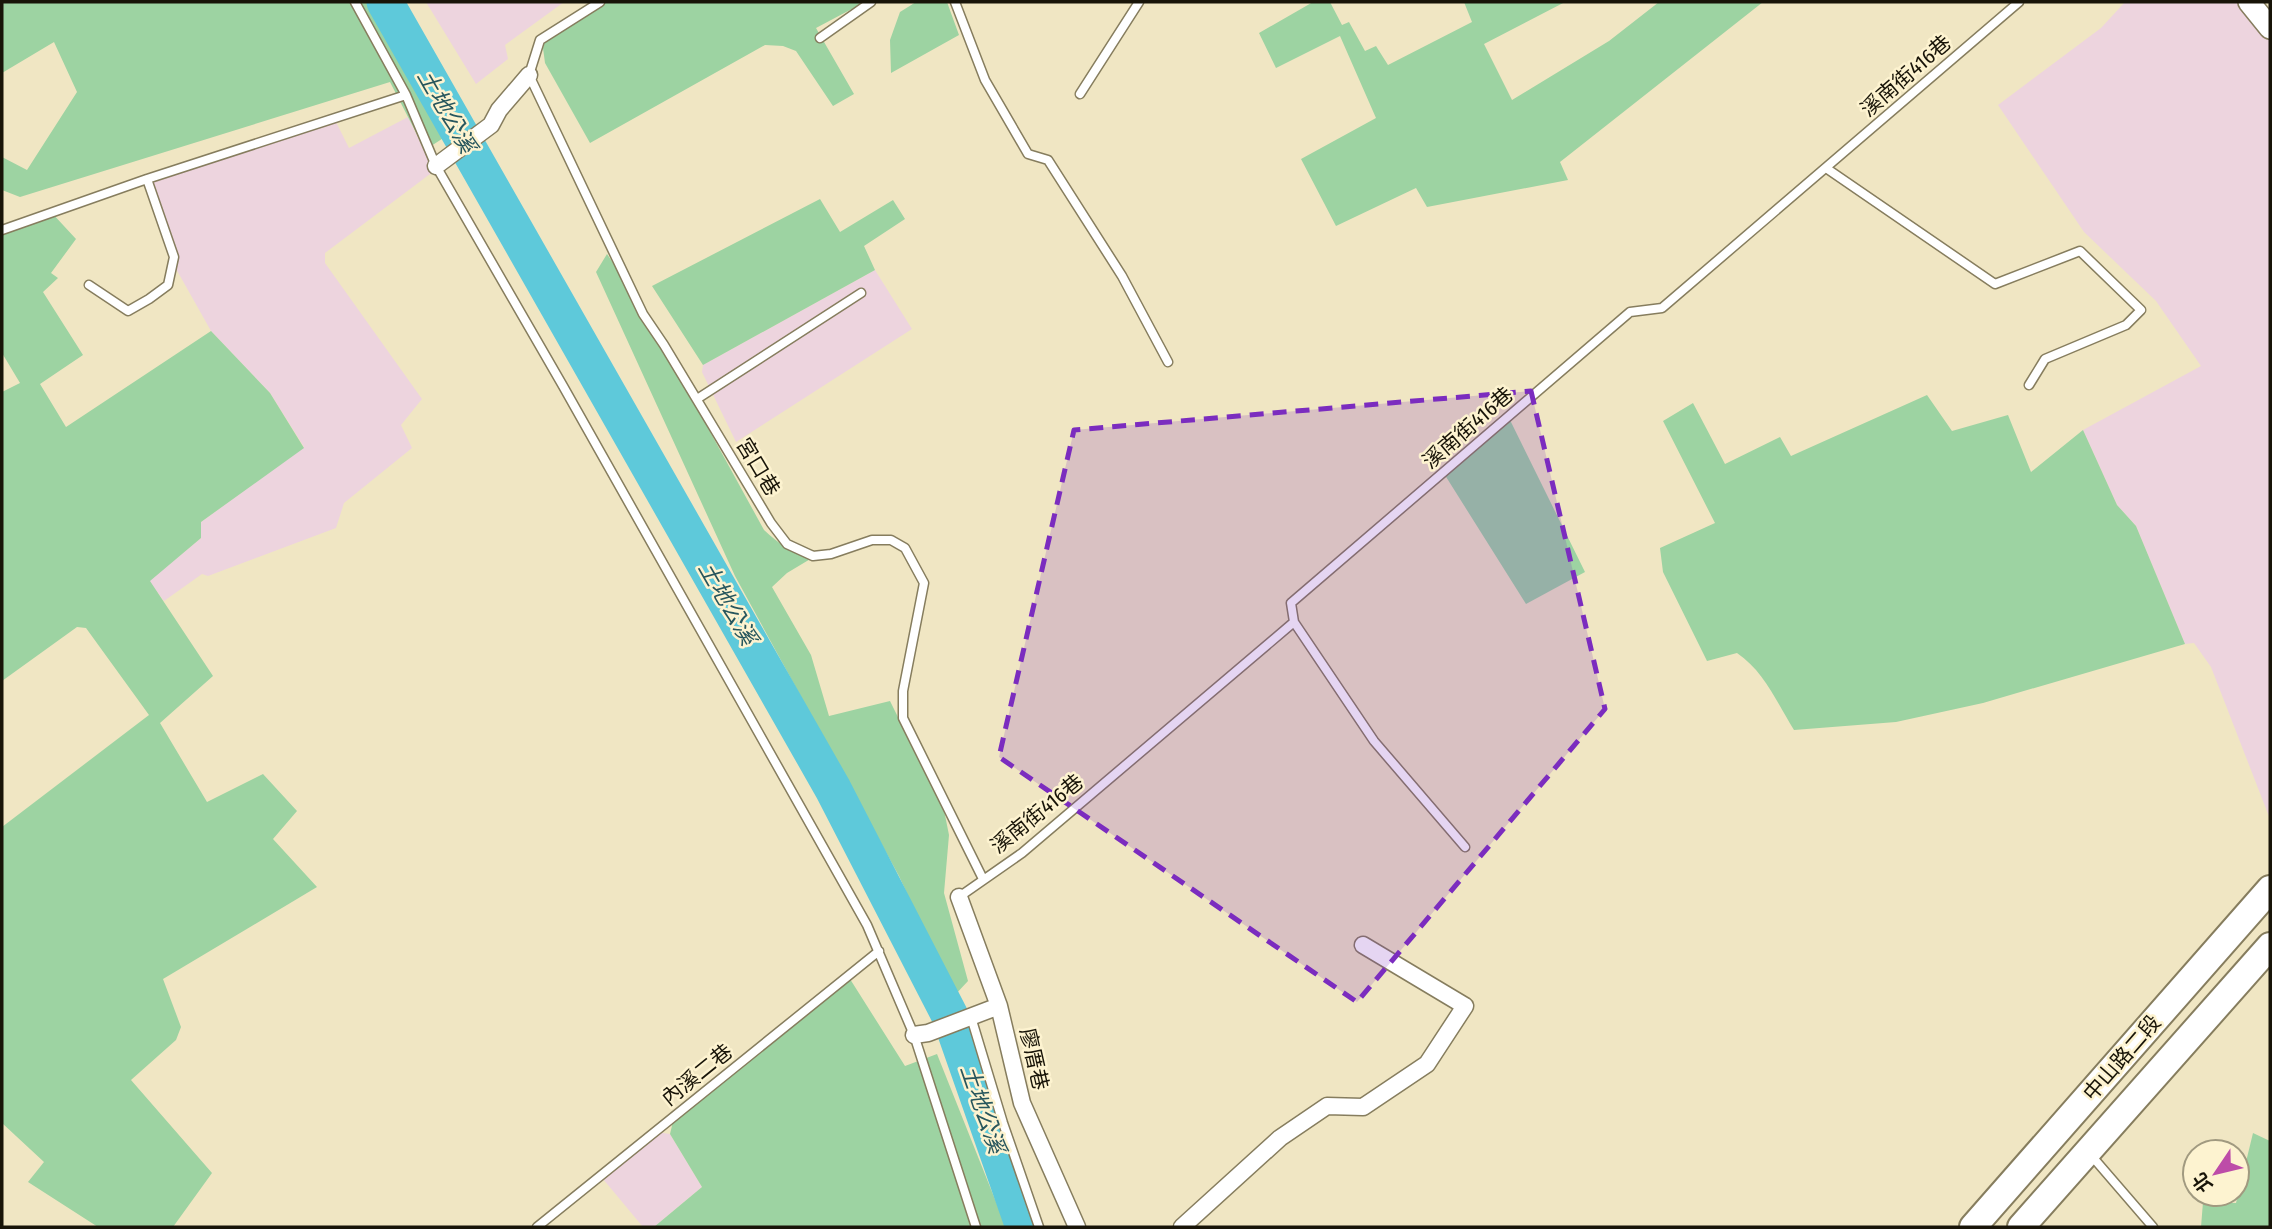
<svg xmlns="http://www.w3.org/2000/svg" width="2272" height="1229" font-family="'Fira Sans Condensed','Noto Sans TC',sans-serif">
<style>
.industrial{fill:#edd4de}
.green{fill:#9dd3a2}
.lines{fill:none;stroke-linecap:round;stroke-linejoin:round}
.river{stroke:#5ec9da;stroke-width:37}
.service-casing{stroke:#867d5e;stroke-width:11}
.minor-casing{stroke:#867d5e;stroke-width:19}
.tertiary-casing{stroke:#867d5e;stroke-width:24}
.primary-casing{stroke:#867d5e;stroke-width:30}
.service{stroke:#fff;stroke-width:8}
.minor{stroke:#fff;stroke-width:16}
.tertiary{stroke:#fff;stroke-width:21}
.primary{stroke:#fff;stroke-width:26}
.marked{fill:#7b2cbf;fill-opacity:0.2;stroke:#7b2cbf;stroke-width:5;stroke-dasharray:14 9;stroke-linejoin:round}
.labels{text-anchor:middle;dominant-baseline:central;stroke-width:5;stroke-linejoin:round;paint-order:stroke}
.street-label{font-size:21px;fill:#181408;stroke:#fdf3d0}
.water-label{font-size:23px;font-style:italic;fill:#27565d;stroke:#fdf3d0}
</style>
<rect width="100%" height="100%" fill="#f0e6c3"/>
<!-- industrial -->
<path class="industrial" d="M 426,2 L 564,2 L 505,45 L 508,59 L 476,84 Z
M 2125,2 L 2237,2 L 2270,40 L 2270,819 L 2211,667 L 2194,643 L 2185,644 L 2136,526 L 2117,505 L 2083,430 L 2201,366 L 2156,301 L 2084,232 L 1998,105 L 2101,28 Z
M 408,117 L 434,171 L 325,253 L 325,263 L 422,399 L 401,425 L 412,448 L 344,503 L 336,528 L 208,576 L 202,574 L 164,601 L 149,581 L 201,538 L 201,522 L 304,447 L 270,393 L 211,331 L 175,267 L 149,179 L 334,118 L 349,148 Z
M 875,270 L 912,329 L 736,442 L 702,372 L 703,365 Z
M 649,1131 L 670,1134 L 702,1187 L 654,1227 L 643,1227 L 598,1173 Z"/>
<!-- green -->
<path class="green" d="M 2,2 L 386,2 L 451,133 L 425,150 L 390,82 L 20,197 L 2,190 L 2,157 L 27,170 L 77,92 L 54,42 L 2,73 Z
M 593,2 L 865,2 L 816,28 L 854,94 L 833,106 L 796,51 L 783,46 L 765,45 L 590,143 L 545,63 L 543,48 L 546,38 Z
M 916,2 L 947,2 L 959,35 L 891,73 L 890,40 L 900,12 Z
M 1313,2 L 1330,2 L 1342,25 L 1349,22 L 1365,51 L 1376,46 L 1388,65 L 1472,22 L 1464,2 L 1565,2 L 1484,44 L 1512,100 L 1609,41 L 1659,2 L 1763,2 L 1560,162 L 1568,180 L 1427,207 L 1416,188 L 1336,226 L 1301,159 L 1376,118 L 1340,36 L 1276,68 L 1259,33 Z
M 820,199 L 840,232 L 893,200 L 905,219 L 864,246 L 875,270 L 703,365 L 652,286 Z
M 51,212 L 76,239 L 51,273 L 58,278 L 43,292 L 83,355 L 40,384 L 66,427 L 211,331 L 270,393 L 304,448 L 201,522 L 201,538 L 150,581 L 213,676 L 160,723 L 207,802 L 263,774 L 297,811 L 273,839 L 317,887 L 163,979 L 181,1027 L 176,1040 L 131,1080 L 212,1173 L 173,1227 L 98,1227 L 28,1182 L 44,1162 L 2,1123 L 2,827 L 149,715 L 86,628 L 77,627 L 2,681 L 2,392 L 20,383 L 2,353 L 2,234 Z
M 607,254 L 635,295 L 764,530 C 779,544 792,553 812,558 L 787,573 L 772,587 L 811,655 L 829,716 L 890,701 L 944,810 L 949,835 L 944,893 L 968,981 L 954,996 L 899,876 L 735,576 L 596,272 Z
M 1927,395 L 1952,431 L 2008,415 L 2031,472 L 2083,430 L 2117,505 L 2136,526 L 2185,644 L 1983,703 L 1896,722 L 1794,730 C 1777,703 1764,671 1737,653 L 1707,661 L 1663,572 L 1660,548 L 1715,523 L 1663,421 L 1693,403 L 1725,464 L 1780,437 L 1791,456 Z
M 1508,416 L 1585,572 L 1526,604 L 1443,472 Z
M 850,979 L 905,1066 L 937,1054 L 1006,1227 L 654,1227 L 702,1187 L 670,1134 L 675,1113 Z
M 2253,1133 L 2270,1141 L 2270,1227 L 2201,1227 L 2203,1202 L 2236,1203 Z"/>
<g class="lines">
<!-- river -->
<path class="river" d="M 385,2 L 833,789 L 950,1016 L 1024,1227"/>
<!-- service casing -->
<g class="service-casing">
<path id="service" d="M 355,2 L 406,95 L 436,166 L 563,386 L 867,925 L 914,1035 L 976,1227
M 600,2 L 540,40 L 529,75 L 643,314 L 664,345 L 771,523 L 787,544 L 813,556 L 831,554 L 872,540 L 891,540 L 905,548 L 924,583 L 903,691 L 903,718 L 983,879
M 955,2 L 985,80 L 1028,154 L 1048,160 L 1122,276 L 1168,362
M 820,38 L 871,2
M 1080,94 L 1139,2
M 1826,168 L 1995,284 L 2080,251 L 2141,310 L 2126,325 L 2045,359 L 2029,385
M 2,230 L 147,179 L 406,95
M 89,285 L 128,311 L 149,299 L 168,285 L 174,257 L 147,179
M 697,399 L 861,293
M 1294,622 L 1374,741 L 1465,847
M 959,897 L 1022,853 L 1294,622 L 1291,603 L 1630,312 L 1662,308 L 2019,2
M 971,1017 L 1003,1123 L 1039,1227
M 2090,1154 L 2153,1227
M 537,1227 L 879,951"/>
</g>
<!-- minor casing -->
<g class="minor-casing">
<path id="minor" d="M 436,166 L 491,125 L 499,110 L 529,75
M 959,897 L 999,1006 L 1022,1103 L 1077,1227
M 914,1035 L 928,1033 L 999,1006
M 1182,1227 L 1280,1138 L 1327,1106 L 1363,1107 L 1427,1064 L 1465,1006 L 1363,945"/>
</g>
<!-- tertiary casing -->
<g class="tertiary-casing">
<path id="tertiary" d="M 2249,2 L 2270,28"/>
</g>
<!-- primary casing -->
<g class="primary-casing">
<path id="primary" d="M 1973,1227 L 2270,889
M 2021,1227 L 2270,946"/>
</g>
<!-- service -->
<use href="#service" class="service"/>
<!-- minor -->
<use href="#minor" class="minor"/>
<!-- tertiary -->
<use href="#tertiary" class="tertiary"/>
<!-- primary -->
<use href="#primary" class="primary"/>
</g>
<!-- marked area -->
<path class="marked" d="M 1531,391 L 1605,709 L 1357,1002 L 999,757 L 1074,430 Z"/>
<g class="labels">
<!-- street labels -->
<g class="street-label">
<text transform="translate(1906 76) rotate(-41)">溪南街416巷</text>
<text transform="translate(1468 428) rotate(-41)">溪南街416巷</text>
<text transform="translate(758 467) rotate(59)">宮口巷</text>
<text transform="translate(1037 814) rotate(-39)">溪南街416巷</text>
<text transform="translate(2122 1058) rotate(-49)">中山路二段</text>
<text transform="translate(1034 1059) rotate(77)">廖厝巷</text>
<text transform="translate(697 1075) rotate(-39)">內溪二巷</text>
</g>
<!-- water labels -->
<g class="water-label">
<text transform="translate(447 111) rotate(60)">土地公溪</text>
<text transform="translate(728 603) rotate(60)">土地公溪</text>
<text transform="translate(983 1109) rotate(71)">土地公溪</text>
</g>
</g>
<!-- border -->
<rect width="2272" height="1229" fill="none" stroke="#181408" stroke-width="7"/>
<!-- north arrow -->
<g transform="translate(2216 1173) rotate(235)"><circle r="33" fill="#fdf3d0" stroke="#a19a80" stroke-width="2"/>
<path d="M0-5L12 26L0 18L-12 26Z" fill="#bd4ca8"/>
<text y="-10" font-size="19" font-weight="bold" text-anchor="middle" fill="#181408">北</text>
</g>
</svg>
